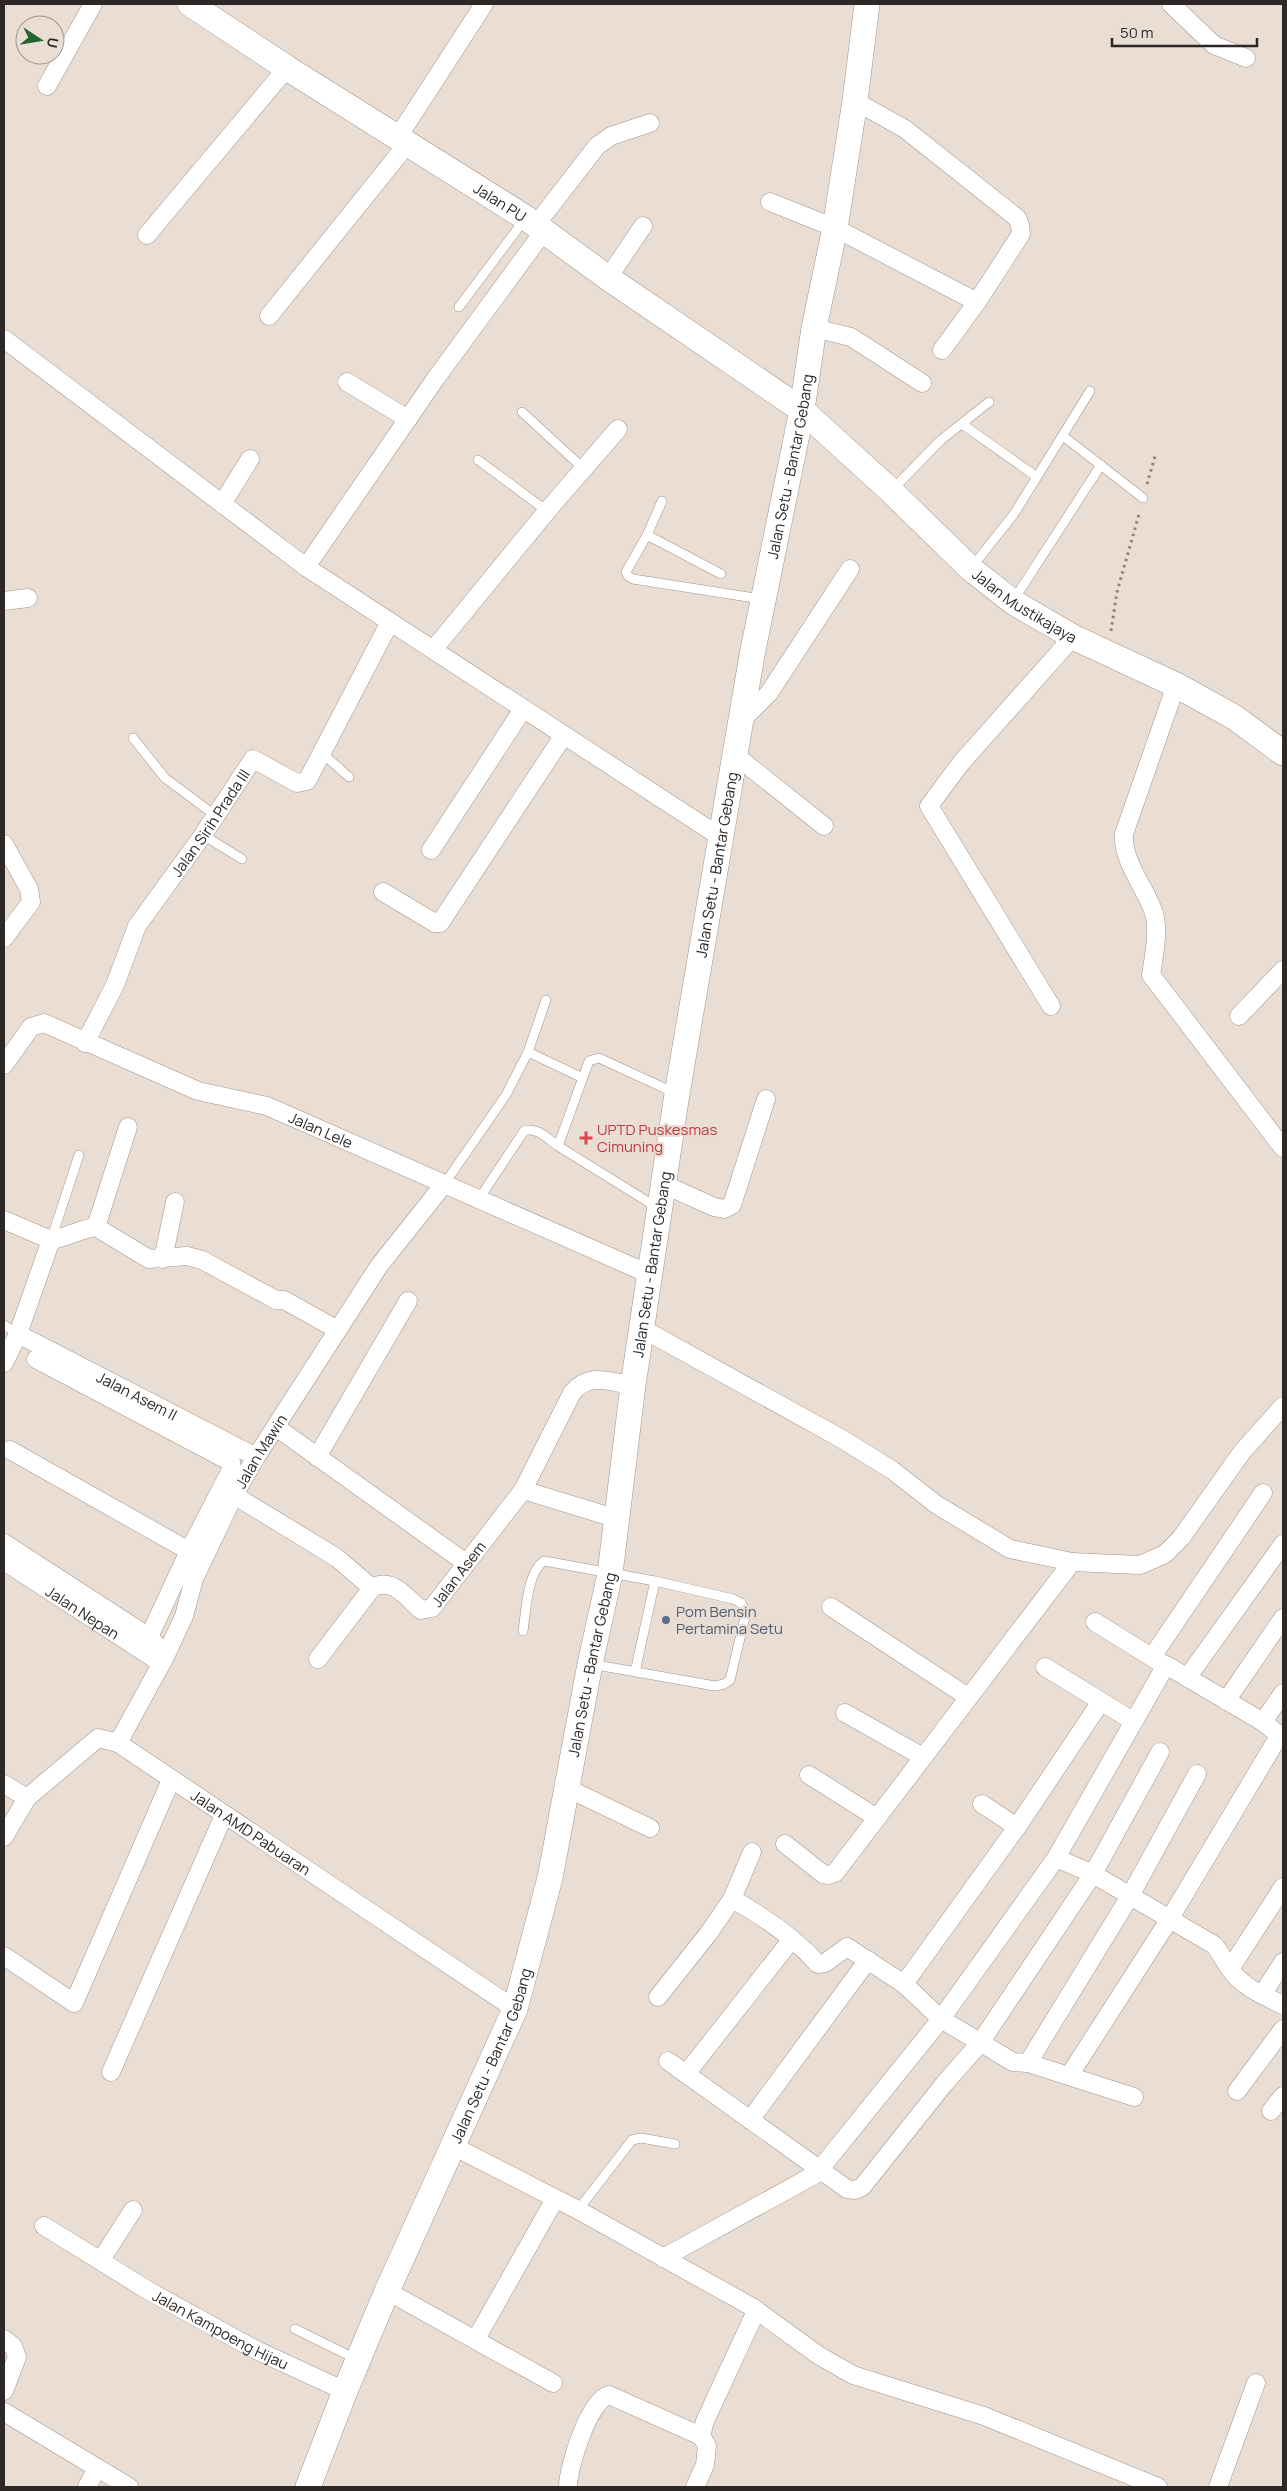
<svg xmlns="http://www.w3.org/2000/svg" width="1287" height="2491" font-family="Manrope,sans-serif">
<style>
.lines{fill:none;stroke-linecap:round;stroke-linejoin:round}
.lane-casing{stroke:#a1958b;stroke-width:10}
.street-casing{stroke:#a1958b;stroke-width:19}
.secondary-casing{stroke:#a1958b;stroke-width:26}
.path{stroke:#8c837c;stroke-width:3;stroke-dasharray:2.5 4;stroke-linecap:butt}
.lane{stroke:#fff;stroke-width:9}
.street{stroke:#fff;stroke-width:18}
.secondary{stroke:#fff;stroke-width:25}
.health-dot{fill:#e0444e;stroke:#eaddd3;stroke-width:2}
.service-dot{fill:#5c6f8a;stroke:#eaddd3;stroke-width:2}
.labels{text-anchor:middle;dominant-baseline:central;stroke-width:4.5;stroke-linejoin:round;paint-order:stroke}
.street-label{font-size:15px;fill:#2d2825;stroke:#eaddd3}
.health-label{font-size:15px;fill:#be3a42;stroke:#eaddd3;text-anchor:start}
.service-label{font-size:15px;fill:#4e5e75;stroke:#eaddd3;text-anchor:start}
</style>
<rect width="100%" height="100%" fill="#eaddd3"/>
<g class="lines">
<!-- lane casing -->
<g class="lane-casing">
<path id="lane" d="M 459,307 L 525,219
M 522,412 L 584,469
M 962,424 L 1037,477
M 1063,436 L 1143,498
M 478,460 L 547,511
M 893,489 L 941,440 L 989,402
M 647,535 L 662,501
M 972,567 L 1014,514 L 1090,391
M 721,574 L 647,535 L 626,572 L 628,576 L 633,579 L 761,599
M 1013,601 L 1101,465
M 133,738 L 165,778 L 216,816
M 322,753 L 349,777
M 203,835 L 242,859
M 528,1052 L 583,1078
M 445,1183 L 506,1095 L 528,1052 L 546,1000
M 479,1199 L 524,1131 C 536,1126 548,1139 558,1146
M 658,1208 L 558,1146 L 589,1061 L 599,1058 L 675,1093
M 51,1240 L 79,1155
M 4,1325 L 18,1334
M 523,1631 C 526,1612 527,1572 544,1561 L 655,1581 L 733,1599 L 741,1603 L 746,1613 L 730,1680 L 724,1684 L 715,1686 L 591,1664
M 635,1672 L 655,1581
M 578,2210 L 632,2140 L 641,2138 L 675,2144
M 295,2329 L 356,2359"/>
</g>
<!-- street casing -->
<g class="street-casing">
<g id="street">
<path d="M 1171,4 L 1214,45 L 1246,58"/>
<path d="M 47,86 L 93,4"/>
<path d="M 855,101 L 905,129 L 1017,218 L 1020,225 L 1021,234 L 977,302 L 942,350"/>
<path d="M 398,137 L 484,4"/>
<path d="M 770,202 L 835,228 L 977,302"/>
<path d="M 535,226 L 597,146 L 611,136 L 650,123"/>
<path d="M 147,235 L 287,68"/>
<path d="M 608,278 L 643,226"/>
<path d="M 269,316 L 408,143"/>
<path d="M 814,328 L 851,337 L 922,383"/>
<path d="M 4,339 L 306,567 L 722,838"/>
<path d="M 347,382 L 408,419"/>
<path d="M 222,504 L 250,459"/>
<path d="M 306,567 L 436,378 L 544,231"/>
<path d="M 4,601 L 28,598"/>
<path d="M 433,650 L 547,511 L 618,429"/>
<path d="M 1176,685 L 1124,834 C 1122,861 1145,887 1154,913 C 1159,931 1154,956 1151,975 L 1283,1148"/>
<path d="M 742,720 L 769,693 L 850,569"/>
<path d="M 735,755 L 824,826"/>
<path d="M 4,844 L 29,889 L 31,902 L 4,938"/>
<path d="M 431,850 L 523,709"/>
<path d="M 383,892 L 435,923 L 440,923 L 564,735"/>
<path d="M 1051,1006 L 929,806 L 961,763 L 1073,637"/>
<path d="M 1239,1016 L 1283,970"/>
<path id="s1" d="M 85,1043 L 115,985 L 137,926 L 203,835 L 253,759 L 297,783 L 307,781 L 390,622"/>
<path id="s2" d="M 4,1065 L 31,1027 L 44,1023 L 198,1091 L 267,1106 L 649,1274"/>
<path d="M 663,1184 L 714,1207 L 724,1209 L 732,1205 L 766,1099"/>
<path d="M 4,1220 L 51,1240"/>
<path d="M 96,1227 L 128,1127"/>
<path d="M 51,1240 C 68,1237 80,1229 96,1227 L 149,1259 L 187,1256 L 202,1260 L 276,1300 L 284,1300 L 336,1329"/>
<path d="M 163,1259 L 175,1202"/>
<path d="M 641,1328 L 842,1439 L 892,1470 L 937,1505 L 1010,1549 L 1072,1562 L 1140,1565 L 1165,1554 L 1181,1538 L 1242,1452 L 1283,1406"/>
<path id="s3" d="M 18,1334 L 256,1457"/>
<path d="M 36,1359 L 231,1462 L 232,1468 L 189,1551 L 149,1637"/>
<path d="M 4,1363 L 18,1334 L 51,1240"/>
<path d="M 276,1427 L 466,1563"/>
<path d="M 10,1450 L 189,1551"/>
<path d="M 317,1457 L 408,1301"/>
<path d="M 523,1490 L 572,1393 C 589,1372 608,1382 633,1385"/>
<path d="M 234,1495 L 337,1558 L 372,1588"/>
<path d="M 4,1543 L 149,1637 L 156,1644"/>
<path id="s4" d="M 4,1561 L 161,1663"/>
<path d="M 831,1607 L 968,1697"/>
<path d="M 1095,1622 L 1161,1663"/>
<path d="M 1152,1657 L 1263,1493"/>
<path id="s5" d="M 318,1659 L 372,1588 C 392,1576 407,1598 421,1610 L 432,1608 L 523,1490 L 618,1519"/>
<path d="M 1045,1667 L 1133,1721"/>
<path d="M 1187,1678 L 1283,1544"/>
<path d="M 1226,1701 L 1283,1618"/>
<path d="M 845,1713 L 923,1757"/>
<path d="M 1263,1722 L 1283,1693"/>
<path id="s6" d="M 118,1743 L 165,1657 L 184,1616 L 194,1579 L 234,1495 L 256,1457 L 379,1266 L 445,1183"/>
<path d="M 809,1775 L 877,1818"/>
<path d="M 4,1784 L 27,1798"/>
<path d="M 567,1788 L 650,1828"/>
<path d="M 982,1804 L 1017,1827 L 904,1984 L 941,2019 L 1013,2062 L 1028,2063 L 1134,2097"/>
<path d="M 1017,1827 L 1100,1703"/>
<path id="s7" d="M 4,1837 L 27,1798 L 98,1738 L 118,1743 L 515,2009"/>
<path d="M 785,1844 L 823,1874 L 829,1875 L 835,1873 L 1072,1562"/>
<path d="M 1056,1858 L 1093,1874 L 1214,1945 C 1221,1953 1224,1961 1230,1969 C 1242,1987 1264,1996 1283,2005"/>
<path d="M 732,1899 C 763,1916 794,1937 818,1964 L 825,1963 L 847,1947 L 904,1984"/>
<path d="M 4,1956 L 74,2003 L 171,1780"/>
<path d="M 1230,1969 L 1283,1887"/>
<path d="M 1262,1995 L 1283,1962"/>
<path d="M 658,1997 L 708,1934 L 732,1899 L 752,1852"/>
<path d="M 668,2061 L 847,2189 L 855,2190 L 862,2187 L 944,2084 L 980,2043 L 1093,1874 L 1160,1752"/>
<path d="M 1028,2063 L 1130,1896 L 1197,1774"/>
<path d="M 111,2072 L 224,1815"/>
<path d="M 686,2074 L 792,1939"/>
<path d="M 1069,2076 L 1169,1920 L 1279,1736"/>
<path d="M 1237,2091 L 1283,2029"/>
<path d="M 1271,2111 L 1283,2096"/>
<path d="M 750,2120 L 868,1960"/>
<path d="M 453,2146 L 578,2210 L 752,2307 L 818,2355 L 853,2375 L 984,2416 L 1158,2487"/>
<path id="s8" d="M 44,2226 L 149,2291 L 256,2350 L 345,2391"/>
<path d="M 663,2258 L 816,2174 L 941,2019 L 1056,1858 L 1166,1665 L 1263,1722 L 1283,1738"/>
<path d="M 101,2260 L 133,2210"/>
<path d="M 387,2291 L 553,2383"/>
<path d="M 4,2339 L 13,2346 L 17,2357 L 4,2391"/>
<path d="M 476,2339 L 555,2199"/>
<path d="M 4,2412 L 129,2487"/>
<path d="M 87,2487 L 97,2468"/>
<path d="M 568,2487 C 568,2467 589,2400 609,2395 L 701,2436"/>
<path d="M 695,2487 L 705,2465 L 707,2446 L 701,2436 L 705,2421 L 756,2311"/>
<path d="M 1218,2487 L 1256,2383"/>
</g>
</g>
<!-- secondary casing -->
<g class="secondary-casing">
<g id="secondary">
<path id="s9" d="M 190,4 L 287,68 L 526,218 L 608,278 L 802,410 L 891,491 L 971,569 L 1013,602 L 1073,637 L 1176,685 L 1234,717 L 1283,753"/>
<path id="s10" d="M 308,2487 L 345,2391 L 387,2291 L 515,2009 L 550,1878 L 590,1664 L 610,1574 L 633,1385 L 677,1094 L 752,655 L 802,410 L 814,328 L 835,228 L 855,101 L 867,4"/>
</g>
</g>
<!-- path -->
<path class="path" d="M 1147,484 L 1156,453
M 1111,631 L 1117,592 L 1140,511"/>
<!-- lane -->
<use href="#lane" class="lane"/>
<!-- street -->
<use href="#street" class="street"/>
<!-- secondary -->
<use href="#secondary" class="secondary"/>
</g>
<!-- markers -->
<path class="health-dot" d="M583.5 1130.5h5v5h5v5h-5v5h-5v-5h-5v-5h5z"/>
<circle class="service-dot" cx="666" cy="1620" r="5"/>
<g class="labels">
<!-- street labels -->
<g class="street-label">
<text stroke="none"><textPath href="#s9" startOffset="368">Jalan PU</textPath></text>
<text stroke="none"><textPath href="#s10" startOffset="2089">Jalan Setu - Bantar Gebang</textPath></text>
<text stroke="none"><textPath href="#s9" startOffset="1032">Jalan Mustikajaya</textPath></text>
<text stroke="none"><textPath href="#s1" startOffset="255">Jalan Sirih Prada III</textPath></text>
<text stroke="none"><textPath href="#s10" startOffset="1684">Jalan Setu - Bantar Gebang</textPath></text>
<text stroke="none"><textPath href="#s2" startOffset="358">Jalan Lele</textPath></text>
<text stroke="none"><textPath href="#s10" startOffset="1279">Jalan Setu - Bantar Gebang</textPath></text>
<text stroke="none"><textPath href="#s3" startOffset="134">Jalan Asem II</textPath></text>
<text stroke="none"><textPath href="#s6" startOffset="326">Jalan Mawin</textPath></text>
<text stroke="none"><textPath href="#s5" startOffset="202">Jalan Asem</textPath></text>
<text stroke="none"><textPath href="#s4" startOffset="94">Jalan Nepan</textPath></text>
<text stroke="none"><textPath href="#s10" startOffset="874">Jalan Setu - Bantar Gebang</textPath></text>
<text stroke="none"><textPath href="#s7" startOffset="319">Jalan AMD Pabuaran</textPath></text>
<text stroke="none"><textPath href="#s10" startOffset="469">Jalan Setu - Bantar Gebang</textPath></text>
<text stroke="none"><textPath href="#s8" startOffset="205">Jalan Kampoeng Hijau</textPath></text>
</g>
<!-- health labels -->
<g class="health-label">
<text x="597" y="1129">UPTD Puskesmas<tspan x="597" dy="17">Cimuning</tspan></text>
</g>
<!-- service labels -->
<g class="service-label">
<text x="676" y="1611">Pom Bensin<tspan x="676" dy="17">Pertamina Setu</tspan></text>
</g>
</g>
<!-- border -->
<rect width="1287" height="2491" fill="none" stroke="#2d2825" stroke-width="10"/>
<!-- north arrow -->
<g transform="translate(40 40) rotate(102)"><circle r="24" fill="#eaddd3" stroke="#9e958d"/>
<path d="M0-4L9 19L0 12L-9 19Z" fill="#25652f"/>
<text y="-8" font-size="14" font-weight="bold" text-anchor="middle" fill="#2d2825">U</text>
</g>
<!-- scale -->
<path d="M1112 38v8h145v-8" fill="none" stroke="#2d2825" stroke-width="2.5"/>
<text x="1120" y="38" font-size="15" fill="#2d2825" stroke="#eaddd3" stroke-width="4" paint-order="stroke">50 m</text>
</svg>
